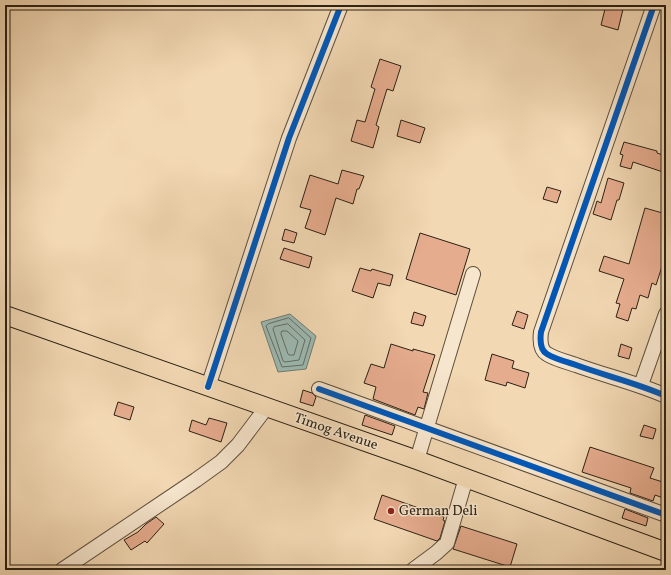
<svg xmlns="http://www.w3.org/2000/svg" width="671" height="575" font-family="Vollkorn,serif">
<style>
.water{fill:#9cb9b2;stroke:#6f7c73}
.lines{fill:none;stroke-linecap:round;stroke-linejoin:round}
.shore{stroke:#646d63;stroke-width:1}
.building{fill:#e6ac8e;stroke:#2b2114}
.minor-casing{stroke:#5d4f3c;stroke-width:16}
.major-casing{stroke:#2b2114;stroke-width:20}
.minor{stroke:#f7e6ce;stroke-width:14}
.major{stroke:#f2d8b3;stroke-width:18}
.cycleway-casing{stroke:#f7e6ce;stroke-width:8}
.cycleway{stroke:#0057b8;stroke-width:6}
.poi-dot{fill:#8f2418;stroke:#f7e6ce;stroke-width:1.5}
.labels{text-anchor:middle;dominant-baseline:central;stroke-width:3;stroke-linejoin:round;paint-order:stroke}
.street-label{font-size:14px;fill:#2b2114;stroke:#f7e6ce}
.poi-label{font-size:14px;fill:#2b2114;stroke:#f7e6ce;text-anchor:start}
</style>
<rect width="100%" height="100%" fill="#f2d8b3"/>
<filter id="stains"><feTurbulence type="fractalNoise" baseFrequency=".005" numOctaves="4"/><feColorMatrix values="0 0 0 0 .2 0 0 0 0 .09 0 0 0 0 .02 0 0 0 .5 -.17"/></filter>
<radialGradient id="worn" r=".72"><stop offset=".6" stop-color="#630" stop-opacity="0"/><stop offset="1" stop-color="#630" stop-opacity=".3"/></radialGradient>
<!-- water -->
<path class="water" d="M 290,314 L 316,336 L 306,369 L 278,372 L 261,322 Z"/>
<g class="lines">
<!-- shore -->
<path class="shore" d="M 289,318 L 311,338 L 303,365 L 282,367 L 266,326 L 268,324 Z
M 288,324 L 305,340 L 299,360 L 285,362 L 283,361 L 273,329 L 274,327 Z
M 282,331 L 287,331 L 298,341 L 294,355 L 289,355 L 288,354 L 281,334 Z"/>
</g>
<!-- building -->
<path class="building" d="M 606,5 L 624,5 L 618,30 L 601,25 Z
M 380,59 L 401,66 L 393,91 L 387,89 L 376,125 L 379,127 L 373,148 L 351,141 L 357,120 L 365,122 L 375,89 L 371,87 Z
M 401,120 L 425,128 L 420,143 L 397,136 Z
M 624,142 L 657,151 L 657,153 L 666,156 L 666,173 L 633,162 L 631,169 L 620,166 L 623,155 L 620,154 Z
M 342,170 L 364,176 L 359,189 L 357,189 L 353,204 L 336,198 L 325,235 L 305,228 L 311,210 L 300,207 L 310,175 L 338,184 Z
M 608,178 L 624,183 L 619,200 L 617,200 L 611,220 L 593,214 L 597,201 L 601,203 Z
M 547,187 L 561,191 L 557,203 L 543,199 Z
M 645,208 L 666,214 L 666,254 L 656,285 L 652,283 L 648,298 L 640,295 L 636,309 L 632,308 L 628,321 L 616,317 L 620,304 L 616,303 L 624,279 L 599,271 L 604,256 L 629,264 Z
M 285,229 L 297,233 L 294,243 L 282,240 Z
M 420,233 L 470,249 L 456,295 L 406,279 Z
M 284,248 L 312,257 L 309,268 L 280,259 Z
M 360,268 L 371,271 L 372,269 L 393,275 L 390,286 L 378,283 L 373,298 L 352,291 Z
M 517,311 L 528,315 L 524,329 L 512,325 Z
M 414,312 L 426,316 L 423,326 L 411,323 Z
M 391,344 L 413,351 L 413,349 L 435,355 L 423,392 L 428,393 L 424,409 L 418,407 L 415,415 L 373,399 L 376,387 L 364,383 L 371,364 L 384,368 Z
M 621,344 L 632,348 L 629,359 L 618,356 Z
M 492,354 L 514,361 L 512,368 L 529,373 L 525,388 L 507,382 L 506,386 L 485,380 Z
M 303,390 L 312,393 L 316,397 L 313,406 L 300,402 Z
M 118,402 L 134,407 L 130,420 L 114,415 Z
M 365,415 L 395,426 L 392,435 L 362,425 Z
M 209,418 L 227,423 L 221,442 L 189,431 L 192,420 L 206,425 Z
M 644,425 L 656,429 L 653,439 L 640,436 Z
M 590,447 L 654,468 L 650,478 L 666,483 L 666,499 L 655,495 L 653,501 L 630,493 L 631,488 L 582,472 Z
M 382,495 L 444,517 L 443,520 L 445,521 L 440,538 L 437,541 L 374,519 Z
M 625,509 L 648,518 L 646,526 L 622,518 Z
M 156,517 L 164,524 L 147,543 L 145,541 L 131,550 L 124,540 L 138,532 L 146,524 Z
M 461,526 L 517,544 L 510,567 L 453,549 Z"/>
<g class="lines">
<!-- minor casing -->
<g class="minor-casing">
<path id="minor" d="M 654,5 L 541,332 C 540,340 540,350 547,354 C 555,359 567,362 576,365 C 606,376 637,383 666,396
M 641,385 L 666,314
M 208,387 L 289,138 L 341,5
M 319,389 L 666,515
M 417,460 L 473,274
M 62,570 L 196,480 L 221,462 L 238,445 L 266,408
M 413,570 L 436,553 L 447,543 L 466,478"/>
</g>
<!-- major casing -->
<g class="major-casing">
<path id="major" d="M 5,315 L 417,460 L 666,552"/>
</g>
<!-- minor -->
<use href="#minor" class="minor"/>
<!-- major -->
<use href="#major" class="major"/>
<!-- cycleway casing -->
<g class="cycleway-casing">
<path id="cycleway" d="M 654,5 L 541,332 C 540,340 540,350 547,354 C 555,359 567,362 576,365 C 606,376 637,383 666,396
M 208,387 L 289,138 L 341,5
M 319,389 L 666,515"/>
</g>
<!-- cycleway -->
<use href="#cycleway" class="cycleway"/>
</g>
<!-- markers -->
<circle class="poi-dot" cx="391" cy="511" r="4"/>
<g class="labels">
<!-- street labels -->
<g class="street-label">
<text transform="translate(336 432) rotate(19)">Timog Avenue</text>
</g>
<!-- poi labels -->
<g class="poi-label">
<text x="399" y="511">German Deli</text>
</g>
</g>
<!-- margin -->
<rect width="671" height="575" fill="none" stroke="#f2d8b3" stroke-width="20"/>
<rect x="6" y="6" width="659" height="563" fill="none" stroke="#2b2114" stroke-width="2"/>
<rect x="10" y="10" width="651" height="555" fill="none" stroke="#2b2114"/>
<rect width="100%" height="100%" filter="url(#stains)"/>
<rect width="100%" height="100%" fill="url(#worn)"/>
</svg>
